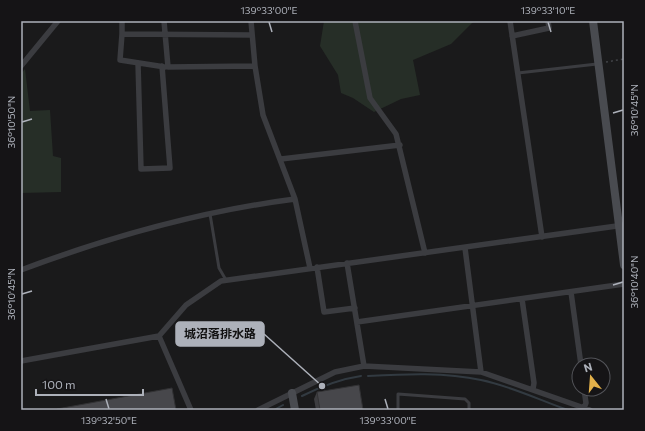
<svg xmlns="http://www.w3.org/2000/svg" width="645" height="431" font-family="Commissioner,'Noto Sans JP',sans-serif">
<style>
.green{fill:#262e27}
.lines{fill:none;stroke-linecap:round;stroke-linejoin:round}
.stream{stroke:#323a41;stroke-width:2}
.path{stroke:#414347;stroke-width:1.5;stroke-dasharray:2 3;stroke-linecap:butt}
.lane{stroke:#3b3c40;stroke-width:3}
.street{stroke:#3b3c40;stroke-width:5.5}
.secondary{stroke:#494b50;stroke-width:8}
.wall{fill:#3d3d40}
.building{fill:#47474b;stroke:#323234}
.ticks{fill:none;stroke:#adb1ba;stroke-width:1.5}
.leader{fill:none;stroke:#adb1ba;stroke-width:1.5}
.callout-dot{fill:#adb1ba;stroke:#151416;stroke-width:1.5}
.callout{fill:#adb1ba;stroke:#adb1ba;stroke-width:1.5}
.callout-label{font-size:12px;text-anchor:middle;font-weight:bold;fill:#111}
.neatline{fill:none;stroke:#adb1ba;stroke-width:1.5}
.ticks-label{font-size:10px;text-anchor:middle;fill:#adb1ba}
</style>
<rect width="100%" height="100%" fill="#1a1a1b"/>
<!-- green -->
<path class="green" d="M 324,21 L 474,21 L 451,44 L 413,60 L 420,95 L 401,99 L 374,112 L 353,98 L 341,93 L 338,75 L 320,46 Z
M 25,69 L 30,111 L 50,110 L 53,156 L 61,158 L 61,192 L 21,193 L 21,74 Z"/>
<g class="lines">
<!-- stream -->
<path class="stream" d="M 368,376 C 405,374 445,372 481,380 C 511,386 539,400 568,410
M 302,396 C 322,386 340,379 361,376
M 274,410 L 283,405"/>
<!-- path -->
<path class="path" d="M 606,62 L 624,59"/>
<!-- lane -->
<path class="lane" d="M 518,73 L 597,64
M 210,214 L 219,268 L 226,280
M 398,410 L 398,394 L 465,399 L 469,403 L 469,410"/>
<!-- street -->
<path class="street" d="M 164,21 L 168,67 L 255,66 L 263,115 L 295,199 L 310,268
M 251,21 L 255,66
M 355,21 L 370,98 L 396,134 L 425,253
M 510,21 L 542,237
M 122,34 L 122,21
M 512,36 L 549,28 L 548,21
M 138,63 L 141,169 L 170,168 L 162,66
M 21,66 L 58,21
M 165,67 L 120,60 L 122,34 L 252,35
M 281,159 L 400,145
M 465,248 L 481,372
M 347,263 L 364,366
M 317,267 L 324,312 L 355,308
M 21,270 C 109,237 202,211 295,199
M 571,292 L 581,365
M 522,299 L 534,383 L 533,389
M 357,322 L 624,284
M 159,336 L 191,410
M 21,361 L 159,336 L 186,305 L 221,281 L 624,225
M 584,408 L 586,403 L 584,389
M 258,410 L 335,372 L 364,366 L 481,372 L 590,410"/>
<!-- secondary -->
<path class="secondary" d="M 593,21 L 624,265
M 292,393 L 295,410"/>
</g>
<!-- wall -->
<path class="wall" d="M 317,392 L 363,410 L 316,410 L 314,399 Z"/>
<!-- building -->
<path class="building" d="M 359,385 L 363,410 L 320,410 L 317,392 Z
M 172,388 L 176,410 L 57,410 L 57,409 Z"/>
<!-- ticks -->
<path class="ticks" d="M 269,22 L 272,32M 548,22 L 551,32M 613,113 L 623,110M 22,122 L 32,119M 613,285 L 623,282M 22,294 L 32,291M 106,399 L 109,409M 385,399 L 388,409"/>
<!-- callouts -->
<path class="leader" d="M322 386L264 334"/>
<circle class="callout-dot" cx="322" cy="386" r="4"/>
<rect class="callout" x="176" y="322" width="88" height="24" rx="4"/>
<g class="callout-label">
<text x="220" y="338">城沼落排水路</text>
</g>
<!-- border -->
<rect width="645" height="431" fill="none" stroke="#151416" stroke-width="44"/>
<!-- north arrow -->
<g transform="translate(591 377) rotate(343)"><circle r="19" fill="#151416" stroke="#525358"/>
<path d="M0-3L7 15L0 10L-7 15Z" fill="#e3b14a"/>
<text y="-6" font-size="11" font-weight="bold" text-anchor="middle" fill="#adb1ba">N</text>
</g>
<!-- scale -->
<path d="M36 389v6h107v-6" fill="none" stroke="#adb1ba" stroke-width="2"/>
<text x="42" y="389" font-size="12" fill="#adb1ba" stroke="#151416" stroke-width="3" paint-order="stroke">100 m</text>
<rect x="22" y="22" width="601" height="387" class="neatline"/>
<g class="ticks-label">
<text x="269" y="14">139°33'00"E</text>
<text x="548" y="14">139°33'10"E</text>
<text transform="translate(634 110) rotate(-90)" y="4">36°10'45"N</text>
<text transform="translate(11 122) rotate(-90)" y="4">36°10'50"N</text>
<text transform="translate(634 282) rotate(-90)" y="4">36°10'40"N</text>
<text transform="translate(11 294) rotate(-90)" y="4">36°10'45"N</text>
<text x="109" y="424">139°32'50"E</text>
<text x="388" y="424">139°33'00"E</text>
</g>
</svg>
